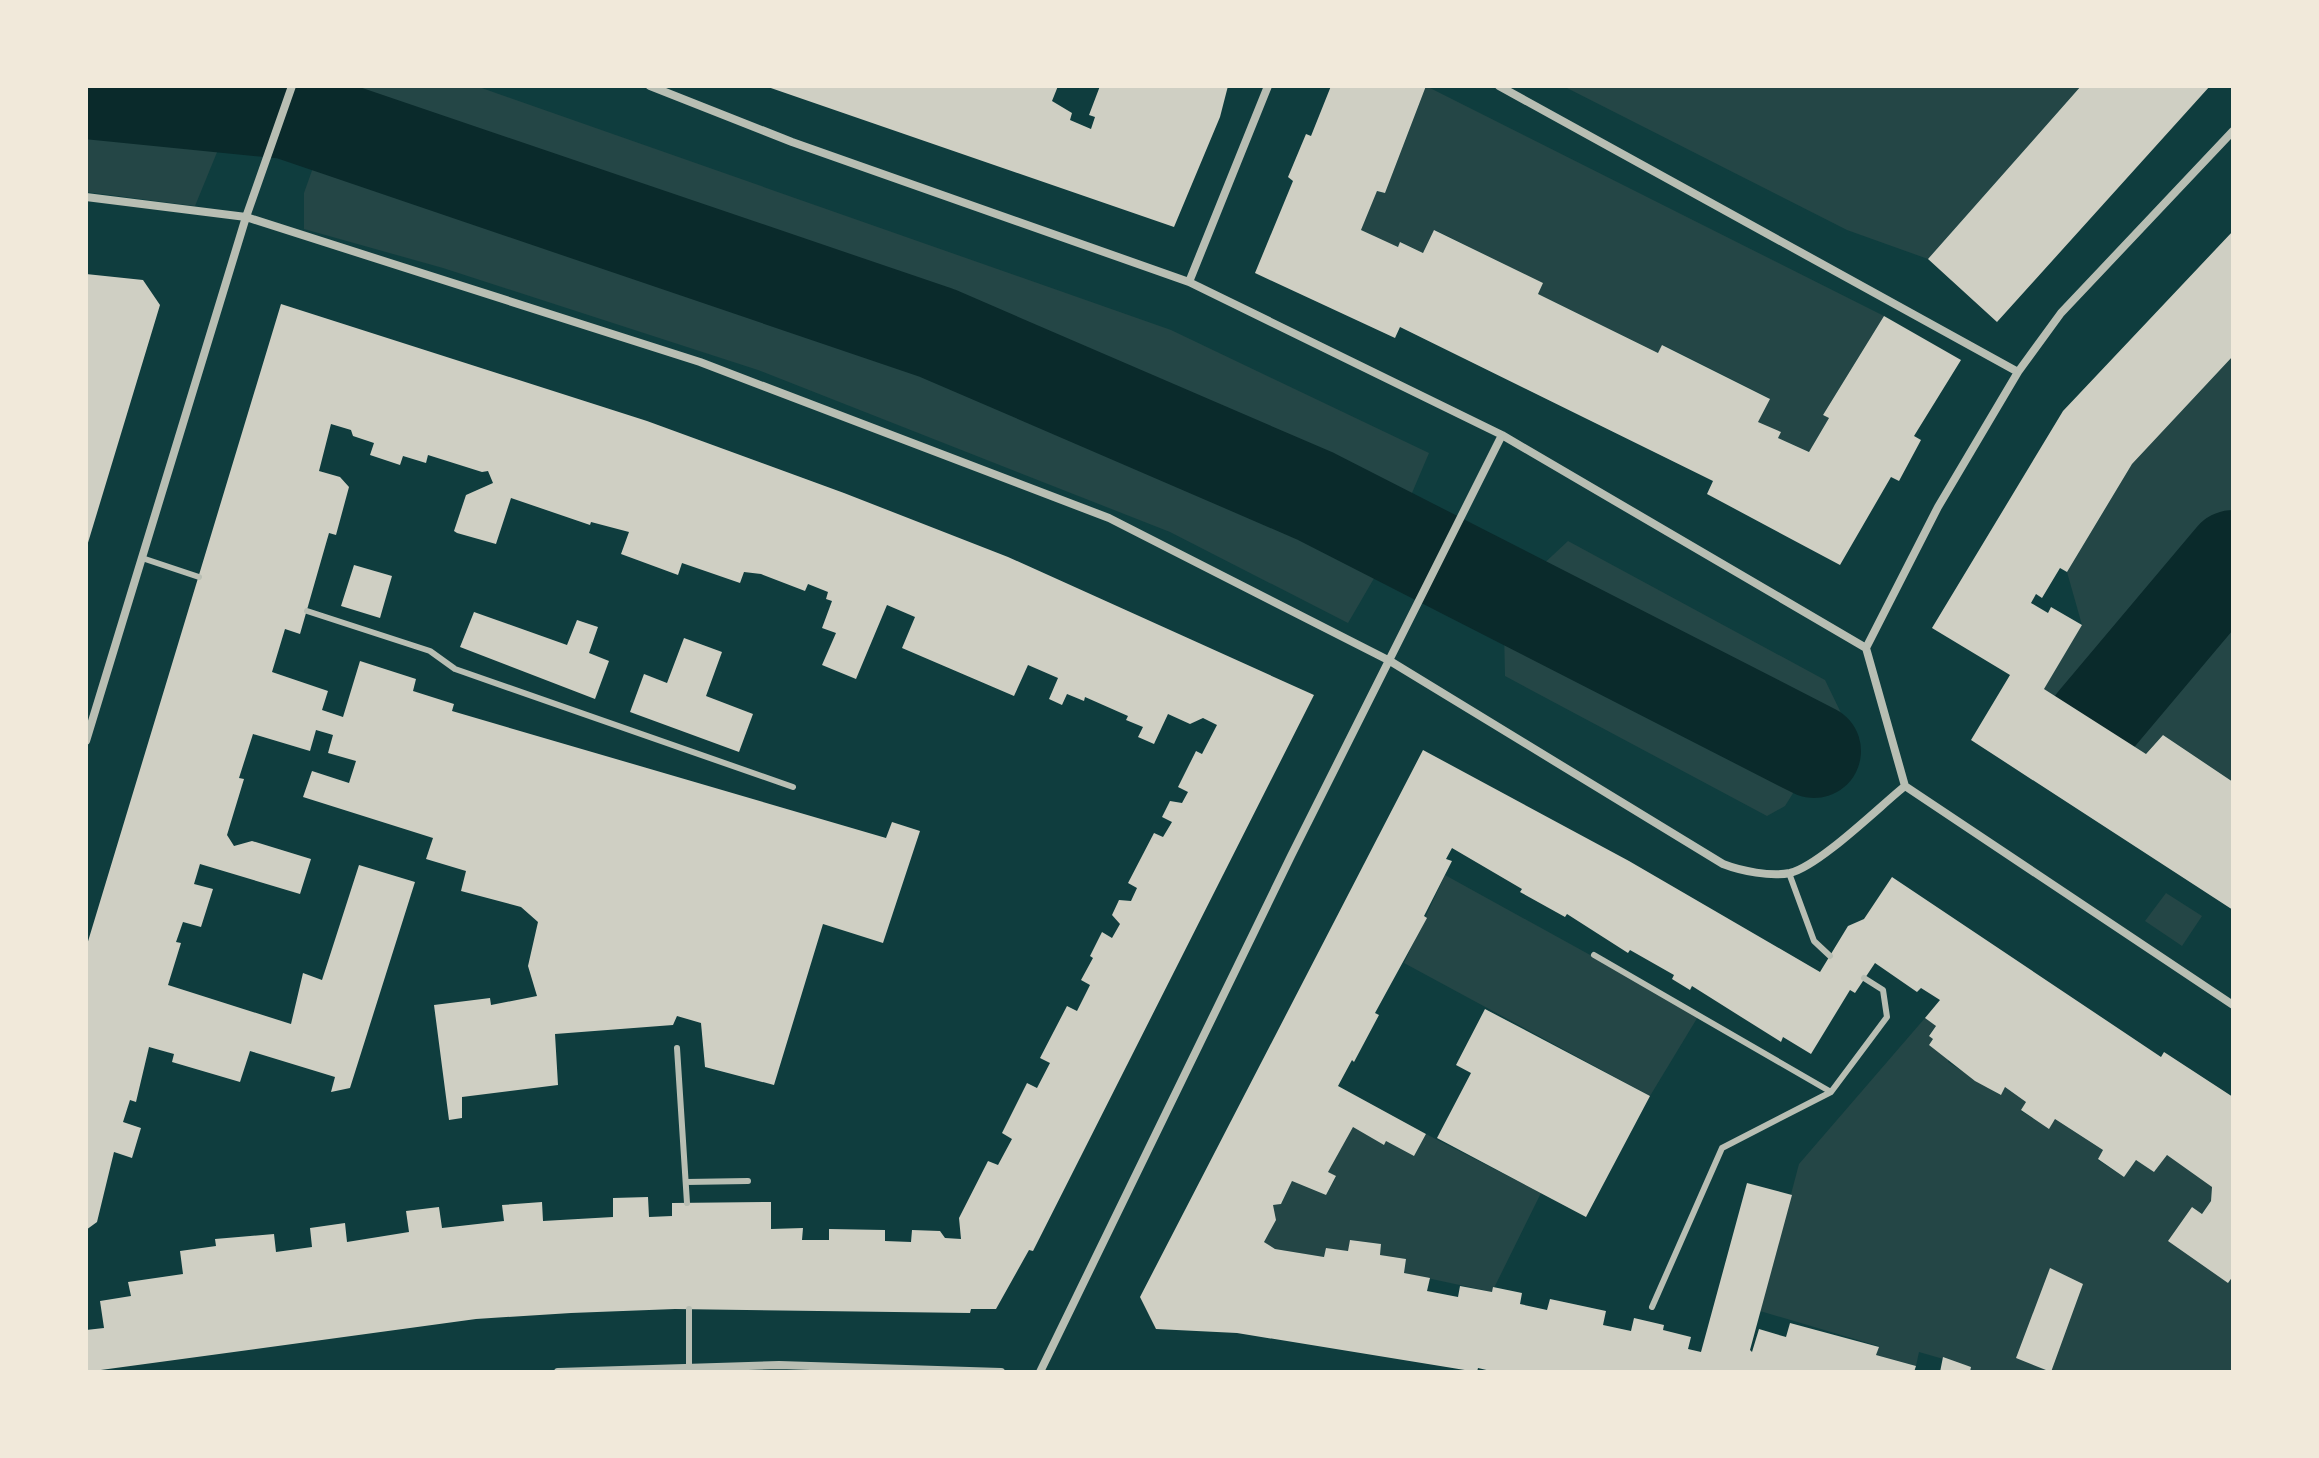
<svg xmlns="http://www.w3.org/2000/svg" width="2319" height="1458" font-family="Lato,sans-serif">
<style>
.green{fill:#244646}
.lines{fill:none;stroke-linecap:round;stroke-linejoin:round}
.river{stroke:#0a2a2b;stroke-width:94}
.building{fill:#cfcfc3}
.service{stroke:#b8beb3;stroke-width:6}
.minor{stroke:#b8beb3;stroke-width:8}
</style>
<rect width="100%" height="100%" fill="#0f3d3e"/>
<!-- green -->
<path class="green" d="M 86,86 L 240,86 L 238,101 L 195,206 L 86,192 Z
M 342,86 L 476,86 L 1171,330 L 1429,453 L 1380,568 L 1348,623 L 1170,532 L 758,370 L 443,268 L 304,229 L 304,193 Z
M 1426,86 L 1884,316 L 1823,415 L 1829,418 L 1809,452 L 1778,438 L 1780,432 L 1758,422 L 1769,398 L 1663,345 L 1658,353 L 1538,294 L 1542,283 L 1435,230 L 1423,253 L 1401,242 L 1398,247 L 1361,230 L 1377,191 L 1385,193 Z
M 1563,86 L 2081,86 L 1928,259 L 1847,230 Z
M 2233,356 L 2233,782 L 2163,735 L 2146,754 L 2044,689 L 2082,625 L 2067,572 L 2132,464 Z
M 1568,541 L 1825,680 L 1842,715 L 1785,806 L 1767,816 L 1505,676 L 1504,629 L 1537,570 Z
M 1445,875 L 1699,1015 L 1650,1096 L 1404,963 Z
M 2166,893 L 2202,916 L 2182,946 L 2145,921 Z
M 1925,1018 L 1936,1026 L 1929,1035 L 1933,1039 L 1929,1045 L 1949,1059 L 1948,1062 L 2000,1095 L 2005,1087 L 2026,1102 L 2021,1111 L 2049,1128 L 2055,1119 L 2103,1150 L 2098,1160 L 2124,1177 L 2136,1160 L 2154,1172 L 2167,1155 L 2212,1187 L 2211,1201 L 2202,1214 L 2192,1207 L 2228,1282 L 2233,1276 L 2233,1372 L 1970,1372 L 1971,1367 L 1919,1352 L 1916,1366 L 1876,1355 L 1878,1346 L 1760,1311 L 1799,1164 Z
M 1352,1126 L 1384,1145 L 1386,1141 L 1414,1156 L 1426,1134 L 1541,1193 L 1492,1292 L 1404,1273 L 1406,1259 L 1380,1255 L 1381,1244 L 1351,1240 L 1348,1251 L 1327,1248 L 1324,1257 L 1275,1249 L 1264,1242 L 1273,1205 L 1281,1204 L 1292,1181 L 1326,1195 L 1336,1177 L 1328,1172 Z"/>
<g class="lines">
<!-- river -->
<path class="river" d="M 86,92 L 287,112 L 937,333 L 1315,496 L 1814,751
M 2094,722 L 2233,557"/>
</g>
<!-- building -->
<path class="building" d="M 765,86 L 1058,86 L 1052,101 L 1072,113 L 1070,120 L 1091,129 L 1095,117 L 1089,115 L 1100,86 L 1228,86 L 1220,117 L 1174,227 Z
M 1331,86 L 1426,86 L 1385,193 L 1377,191 L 1361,230 L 1398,247 L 1400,242 L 1423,253 L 1434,230 L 1543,283 L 1538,294 L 1658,353 L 1662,345 L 1770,399 L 1758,422 L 1781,432 L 1778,438 L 1809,452 L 1829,418 L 1823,415 L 1884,316 L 1961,360 L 1914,436 L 1921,440 L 1899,481 L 1891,477 L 1840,565 L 1707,494 L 1713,481 L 1400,327 L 1395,338 L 1255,273 L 1293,181 L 1288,177 L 1306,134 L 1311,136 Z
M 2081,86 L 2210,86 L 1997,322 L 1928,259 Z
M 2233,231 L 2233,356 L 2132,464 L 2067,572 L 2060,568 L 2042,598 L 2036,594 L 2031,603 L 2048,613 L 2051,607 L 2082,625 L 2044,689 L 2146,754 L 2163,735 L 2233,782 L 2233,910 L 1971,740 L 2010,675 L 1932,628 L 2063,411 Z
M 86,274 L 143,280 L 160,305 L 87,546 Z
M 281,304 L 647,421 L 844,493 L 1008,557 L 1314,695 L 1033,1251 L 1029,1250 L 996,1309 L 971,1309 L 970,1313 L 675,1309 L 571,1313 L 476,1319 L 86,1372 L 86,1330 L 104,1328 L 100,1301 L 131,1296 L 128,1282 L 183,1274 L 180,1251 L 216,1246 L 215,1239 L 274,1234 L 276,1252 L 312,1247 L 310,1228 L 345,1223 L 347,1242 L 409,1232 L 406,1211 L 439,1207 L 442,1228 L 504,1221 L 502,1205 L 542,1202 L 543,1221 L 613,1217 L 613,1198 L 648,1197 L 649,1217 L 672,1216 L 672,1203 L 771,1202 L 771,1229 L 803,1228 L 802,1240 L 829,1240 L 829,1229 L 885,1230 L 885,1241 L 911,1242 L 912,1230 L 940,1231 L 945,1238 L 961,1239 L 959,1218 L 988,1161 L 998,1165 L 1012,1139 L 1002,1133 L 1027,1083 L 1037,1088 L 1050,1063 L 1040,1058 L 1067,1006 L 1077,1011 L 1090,985 L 1081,980 L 1093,958 L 1090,956 L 1102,932 L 1112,938 L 1120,924 L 1112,915 L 1119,900 L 1131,901 L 1137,888 L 1128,883 L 1154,833 L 1163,837 L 1172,822 L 1162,817 L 1170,801 L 1182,803 L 1188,792 L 1178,787 L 1196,751 L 1202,754 L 1217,725 L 1203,718 L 1190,724 L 1168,714 L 1154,744 L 1138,737 L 1143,727 L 1126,720 L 1128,716 L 1085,697 L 1084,701 L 1067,694 L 1062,705 L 1049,699 L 1058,678 L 1028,665 L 1014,696 L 902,648 L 915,617 L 887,605 L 856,679 L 822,665 L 836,633 L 822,628 L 832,601 L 826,599 L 828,592 L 808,584 L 805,591 L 761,574 L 744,572 L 740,583 L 682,563 L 678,575 L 621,554 L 629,532 L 591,522 L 590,525 L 511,498 L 496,544 L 457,533 L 454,531 L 466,495 L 493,483 L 488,471 L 482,472 L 428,455 L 426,463 L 403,456 L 400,465 L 370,455 L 374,443 L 353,436 L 351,430 L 331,424 L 319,471 L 340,477 L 349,487 L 336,535 L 329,533 L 300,634 L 285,629 L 272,672 L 328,691 L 322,710 L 343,717 L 360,661 L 416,679 L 413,691 L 454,704 L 452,711 L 886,838 L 892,822 L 920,831 L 883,943 L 823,924 L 774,1085 L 705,1067 L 701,1023 L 677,1016 L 673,1025 L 555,1034 L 558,1085 L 462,1097 L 462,1118 L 449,1120 L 434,1005 L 490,998 L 491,1005 L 537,996 L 528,966 L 538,922 L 521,907 L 461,891 L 466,871 L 426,859 L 433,838 L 303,797 L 312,771 L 349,783 L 356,761 L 328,753 L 333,735 L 316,730 L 310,751 L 253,734 L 239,778 L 244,779 L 227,835 L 234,846 L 252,841 L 311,859 L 300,894 L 200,864 L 194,884 L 213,889 L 201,927 L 183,922 L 176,942 L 181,943 L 168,985 L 291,1024 L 303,973 L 322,980 L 359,865 L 415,882 L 350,1088 L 331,1092 L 335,1077 L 250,1051 L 240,1082 L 172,1062 L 174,1054 L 149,1047 L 136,1102 L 130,1100 L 123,1122 L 141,1128 L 132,1158 L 114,1152 L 97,1222 L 86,1230 L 86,948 Z
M 354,565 L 392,576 L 380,618 L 341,606 Z
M 474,612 L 567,645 L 577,620 L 598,627 L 589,653 L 609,661 L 595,699 L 460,647 Z
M 684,638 L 722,652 L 706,696 L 753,714 L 739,752 L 630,712 L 644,674 L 667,683 Z
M 1423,750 L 1629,861 L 1820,972 L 1848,926 L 1864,919 L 1892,877 L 2161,1057 L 2164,1052 L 2233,1097 L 2233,1276 L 2228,1283 L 2168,1241 L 2192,1207 L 2202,1214 L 2211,1201 L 2212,1187 L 2167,1155 L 2154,1172 L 2136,1160 L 2124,1177 L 2098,1159 L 2103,1150 L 2055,1119 L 2049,1129 L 2021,1110 L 2026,1102 L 2005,1087 L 2001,1095 L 1975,1081 L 1929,1045 L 1933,1039 L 1929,1036 L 1936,1026 L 1925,1018 L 1940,1000 L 1921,988 L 1917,992 L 1875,963 L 1855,993 L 1850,990 L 1811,1054 L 1783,1037 L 1781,1042 L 1692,986 L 1690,990 L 1672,979 L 1674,975 L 1630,950 L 1628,953 L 1567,914 L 1565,917 L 1520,892 L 1522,889 L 1452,848 L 1446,859 L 1452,861 L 1424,916 L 1427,918 L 1375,1013 L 1379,1015 L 1354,1062 L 1352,1060 L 1338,1086 L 1426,1134 L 1414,1156 L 1386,1141 L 1384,1145 L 1353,1127 L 1328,1172 L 1336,1176 L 1326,1195 L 1292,1181 L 1281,1204 L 1273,1205 L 1276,1220 L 1264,1242 L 1275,1249 L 1324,1257 L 1326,1248 L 1348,1251 L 1350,1240 L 1381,1244 L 1380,1255 L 1406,1259 L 1404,1273 L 1430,1278 L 1427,1291 L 1458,1297 L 1460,1286 L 1492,1292 L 1493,1287 L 1522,1293 L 1520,1304 L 1547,1310 L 1550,1299 L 1606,1311 L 1603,1325 L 1631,1331 L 1634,1318 L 1664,1325 L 1663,1330 L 1691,1337 L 1688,1349 L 1701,1352 L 1747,1183 L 1792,1195 L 1750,1350 L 1752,1352 L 1759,1329 L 1786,1337 L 1790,1323 L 1879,1347 L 1876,1355 L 1916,1366 L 1914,1372 L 1495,1372 L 1478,1368 L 1477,1372 L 1237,1333 L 1156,1329 L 1140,1297 Z
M 1485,1009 L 1650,1096 L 1586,1217 L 1437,1138 L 1471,1073 L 1456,1065 Z
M 2050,1268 L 2083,1284 L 2051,1372 L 2016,1358 Z
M 1943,1357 L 1971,1367 L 1970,1372 L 1940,1372 Z"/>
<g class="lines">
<!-- service -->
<path class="service" d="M 142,558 L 199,577
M 307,611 L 430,651 L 455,669 L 793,787
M 1789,873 L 1814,941 L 1830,956
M 1594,955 L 1831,1092
M 677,1048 L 687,1203
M 686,1182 L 748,1181
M 1652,1307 L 1722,1148 L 1831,1092 L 1887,1017 L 1883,990 L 1864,978
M 689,1368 L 689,1309"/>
<!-- minor -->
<path class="minor" d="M 650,86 L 792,142 L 1189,282 L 1502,435 L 1866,648 L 1905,786 L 2233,1005
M 1499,86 L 2018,372
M 86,197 L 246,217 L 700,362 L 1109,518 L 1390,661 L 1723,864 C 1741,871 1771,877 1790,873 C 1819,866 1879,807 1905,786
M 1189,282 L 1268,86
M 1866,648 L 1938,507 L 2018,372 L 2061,313 L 2233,131
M 86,741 L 246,217 L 292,86
M 558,1372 L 779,1365 L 1001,1372
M 1040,1372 L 1291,856 L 1502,435"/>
</g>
<!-- border -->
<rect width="2319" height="1458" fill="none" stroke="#f1e9da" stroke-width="176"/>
</svg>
